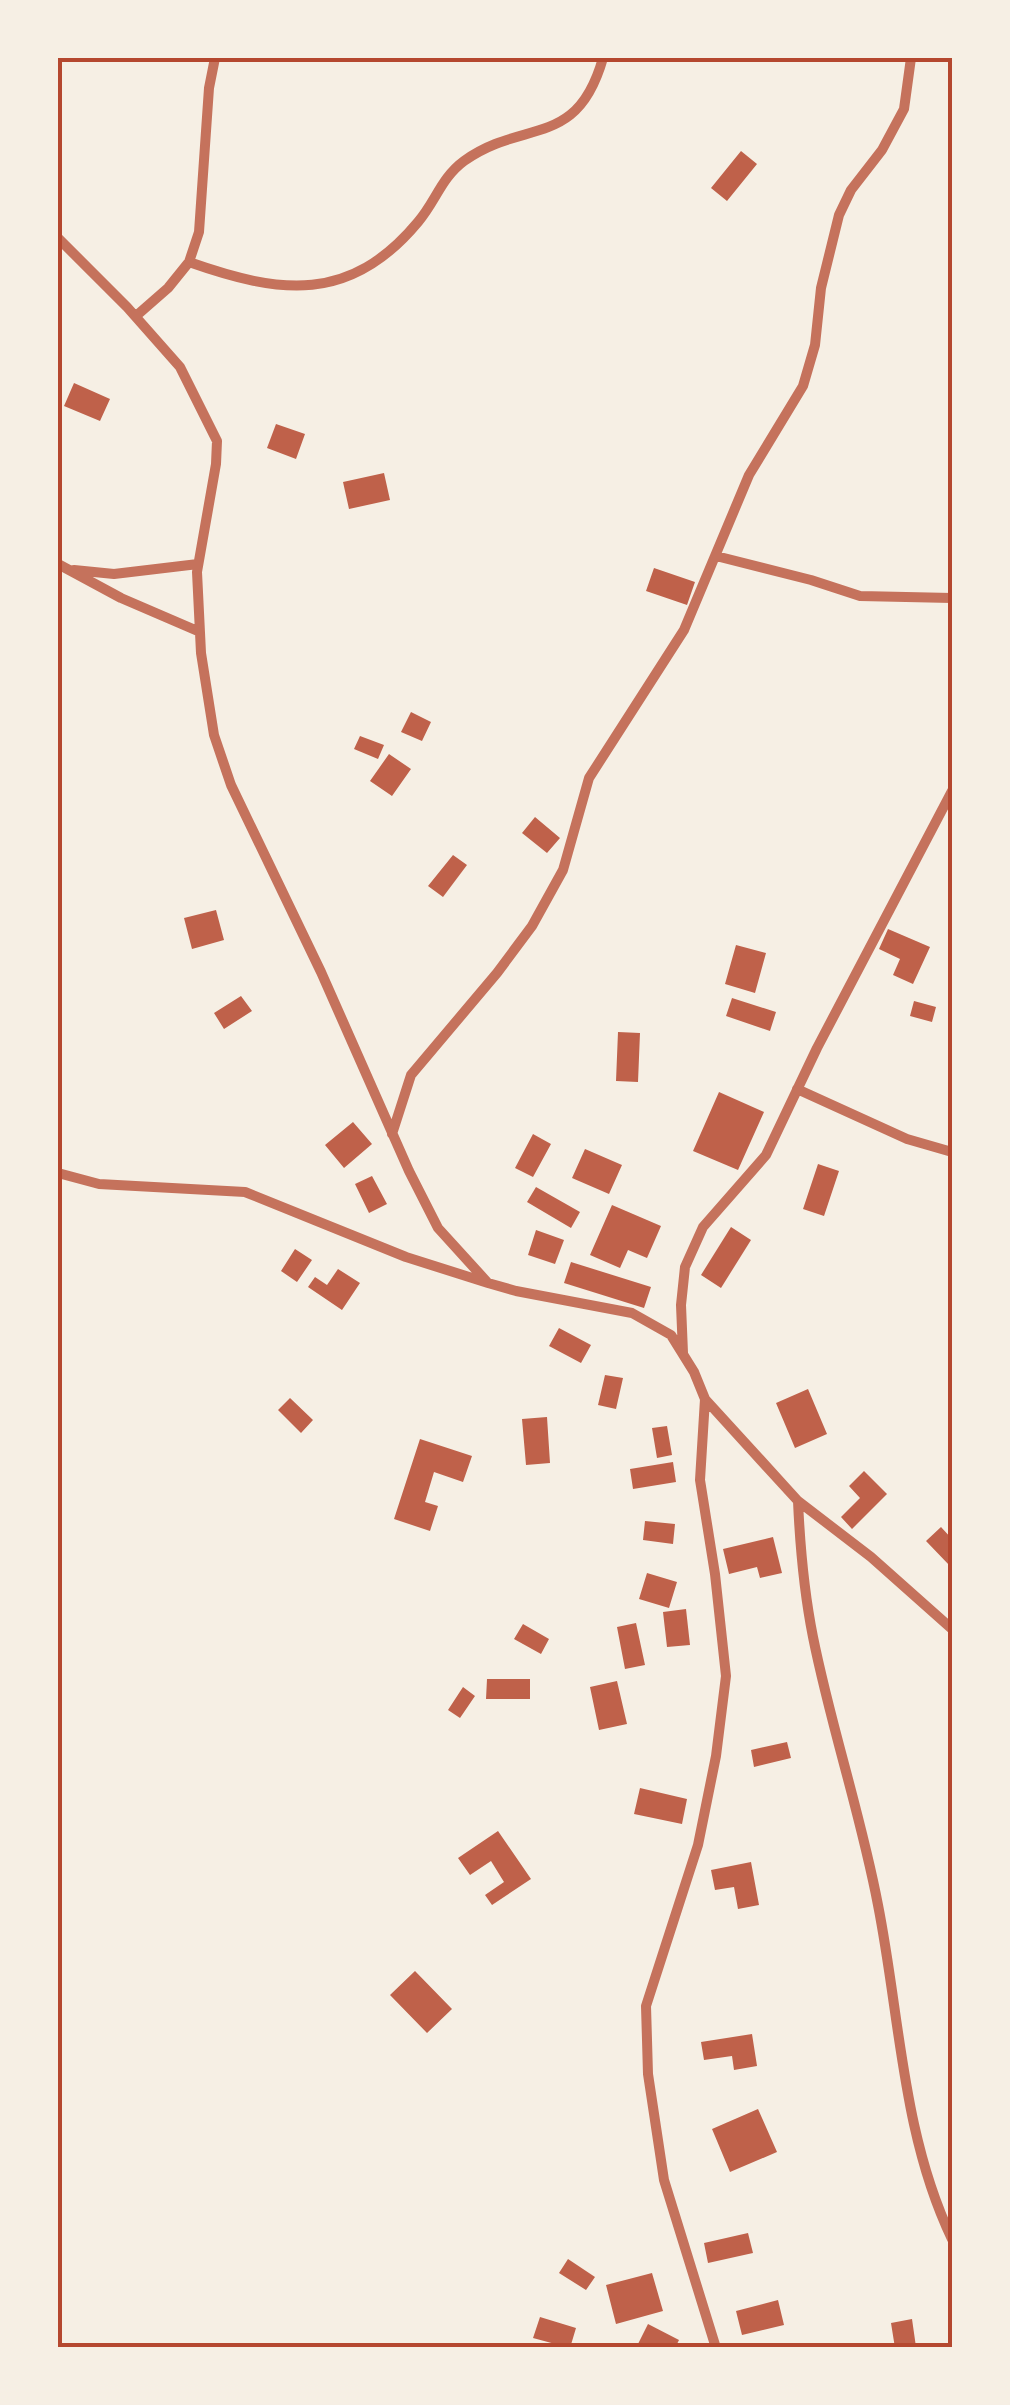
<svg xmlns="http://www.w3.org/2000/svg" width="1010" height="2405" font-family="'Open Sans',sans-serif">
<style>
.building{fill:#bf614a}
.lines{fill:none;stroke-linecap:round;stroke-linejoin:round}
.minor{stroke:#c5725c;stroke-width:10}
.neatline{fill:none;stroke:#b5482f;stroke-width:4}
</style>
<rect width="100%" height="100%" fill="#f6efe4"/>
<!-- building -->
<path class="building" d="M 741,151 L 757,164 L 727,201 L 711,188 Z
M 74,383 L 110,399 L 100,421 L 64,406 Z
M 276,424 L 305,434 L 296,459 L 267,448 Z
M 384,473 L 390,500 L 349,509 L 343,482 Z
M 654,568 L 695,582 L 687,605 L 646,591 Z
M 411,712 L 431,722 L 422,741 L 401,732 Z
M 360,736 L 384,745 L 378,759 L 354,749 Z
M 389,754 L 411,769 L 392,796 L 370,781 Z
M 535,817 L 560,838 L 547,853 L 522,833 Z
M 453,855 L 467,865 L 443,897 L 428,886 Z
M 216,910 L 224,940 L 192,949 L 184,918 Z
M 888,929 L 930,947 L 913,984 L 893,975 L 900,959 L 879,949 Z
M 736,945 L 766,953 L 755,993 L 725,984 Z
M 241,996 L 252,1011 L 224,1029 L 214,1013 Z
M 732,998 L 776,1012 L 770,1031 L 726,1016 Z
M 914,1001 L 936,1007 L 932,1022 L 910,1016 Z
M 618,1032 L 640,1033 L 638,1082 L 616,1081 Z
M 719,1092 L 764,1112 L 738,1170 L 693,1151 Z
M 353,1122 L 372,1144 L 344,1168 L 325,1145 Z
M 533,1134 L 551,1144 L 533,1177 L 515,1168 Z
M 585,1149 L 622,1165 L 609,1194 L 572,1178 Z
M 818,1164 L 839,1171 L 824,1216 L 803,1209 Z
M 372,1176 L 387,1204 L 369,1213 L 355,1184 Z
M 536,1187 L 580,1212 L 571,1228 L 527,1202 Z
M 612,1205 L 661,1226 L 647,1258 L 628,1250 L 620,1268 L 590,1255 Z
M 731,1227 L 751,1240 L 721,1288 L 701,1275 Z
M 536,1230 L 564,1240 L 555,1264 L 528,1255 Z
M 295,1249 L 312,1260 L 297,1282 L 281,1271 Z
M 571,1262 L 651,1287 L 644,1308 L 564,1283 Z
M 338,1269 L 360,1283 L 342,1310 L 308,1287 L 315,1277 L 327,1285 Z
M 559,1328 L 591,1345 L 581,1363 L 549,1346 Z
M 605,1375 L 623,1378 L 616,1409 L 598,1405 Z
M 808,1389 L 827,1434 L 795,1448 L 776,1403 Z
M 290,1398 L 313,1420 L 301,1433 L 278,1410 Z
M 547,1417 L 550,1463 L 526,1465 L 522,1419 Z
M 667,1426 L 672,1455 L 657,1458 L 652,1428 Z
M 420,1439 L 472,1456 L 463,1482 L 434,1472 L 425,1502 L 438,1506 L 430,1531 L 394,1519 Z
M 673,1462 L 676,1482 L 633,1489 L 630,1469 Z
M 864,1471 L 887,1494 L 852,1529 L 841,1517 L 860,1498 L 849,1486 Z
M 645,1521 L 675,1524 L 673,1544 L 643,1540 Z
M 941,1527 L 952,1539 L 950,1566 L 926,1541 Z
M 773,1537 L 782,1573 L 760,1578 L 757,1567 L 729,1574 L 723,1549 Z
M 647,1573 L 677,1582 L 669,1608 L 639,1599 Z
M 686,1609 L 690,1645 L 667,1647 L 663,1612 Z
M 636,1623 L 645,1665 L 625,1669 L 617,1627 Z
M 523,1624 L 549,1639 L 541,1654 L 514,1639 Z
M 487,1679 L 530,1679 L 530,1699 L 486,1699 Z
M 617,1681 L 627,1724 L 599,1730 L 590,1687 Z
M 463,1687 L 475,1696 L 460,1718 L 448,1710 Z
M 787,1742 L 791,1758 L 754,1767 L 751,1750 Z
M 640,1788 L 687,1799 L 682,1824 L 634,1814 Z
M 498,1831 L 531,1879 L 492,1905 L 485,1895 L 504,1882 L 491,1861 L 470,1875 L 458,1858 Z
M 751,1862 L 759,1905 L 738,1909 L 734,1887 L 715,1890 L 711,1870 Z
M 415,1971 L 452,2009 L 427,2033 L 390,1995 Z
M 752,2034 L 757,2066 L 734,2070 L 732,2056 L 704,2060 L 701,2042 Z
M 758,2109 L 777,2152 L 730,2172 L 712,2129 Z
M 748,2233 L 753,2253 L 708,2263 L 704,2243 Z
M 568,2259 L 595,2277 L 586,2290 L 559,2273 Z
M 652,2273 L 663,2311 L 616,2324 L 606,2285 Z
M 778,2300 L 784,2325 L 742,2335 L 736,2311 Z
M 540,2317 L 576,2328 L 570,2348 L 533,2338 Z
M 912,2319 L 916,2347 L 895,2348 L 891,2323 Z
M 648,2324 L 679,2340 L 675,2348 L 636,2348 Z"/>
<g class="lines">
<!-- minor -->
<path class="minor" d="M 58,238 L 127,307 L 180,367 L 217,441 L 216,464 L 197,572 L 201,653 L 214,735 L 231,785 L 321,972 L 409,1171 L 438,1228 L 488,1283
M 189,262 C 280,294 350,304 418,222 C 436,201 441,178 464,161 C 524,118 577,150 603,58
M 136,316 L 168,288 L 189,262 L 199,232 L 209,88 L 215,58
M 716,556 L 811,580 L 860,596 L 952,598
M 58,564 L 121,598 L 200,632
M 74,570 L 114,574 L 198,564
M 797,1089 L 907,1139 L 952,1152
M 392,1134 L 411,1075 L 497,973 L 532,926 L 563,870 L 589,778 L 684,630 L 749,475 L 803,386 L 815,345 L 821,288 L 839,215 L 851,190 L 882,150 L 904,109 L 911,58
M 58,1173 L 99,1184 L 245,1192 L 406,1257 L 488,1283 L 516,1291 L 632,1313 L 671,1335 L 694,1372 L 705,1399 L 798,1501 L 871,1557 L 952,1629
M 683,1353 L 681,1305 L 685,1267 L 703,1227 L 766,1155 L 817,1048 L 952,791
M 705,1399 L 700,1480 L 715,1574 L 726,1676 L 716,1756 L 698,1845 L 646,2006 L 648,2074 L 664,2180 L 716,2348
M 798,1501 C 800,1546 804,1592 813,1637 C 831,1727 861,1815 878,1905 C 900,2016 902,2135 952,2239"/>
</g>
<!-- border -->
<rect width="1010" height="2405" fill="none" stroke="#f6efe4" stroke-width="120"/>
<rect x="60" y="60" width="890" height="2285" class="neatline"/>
</svg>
